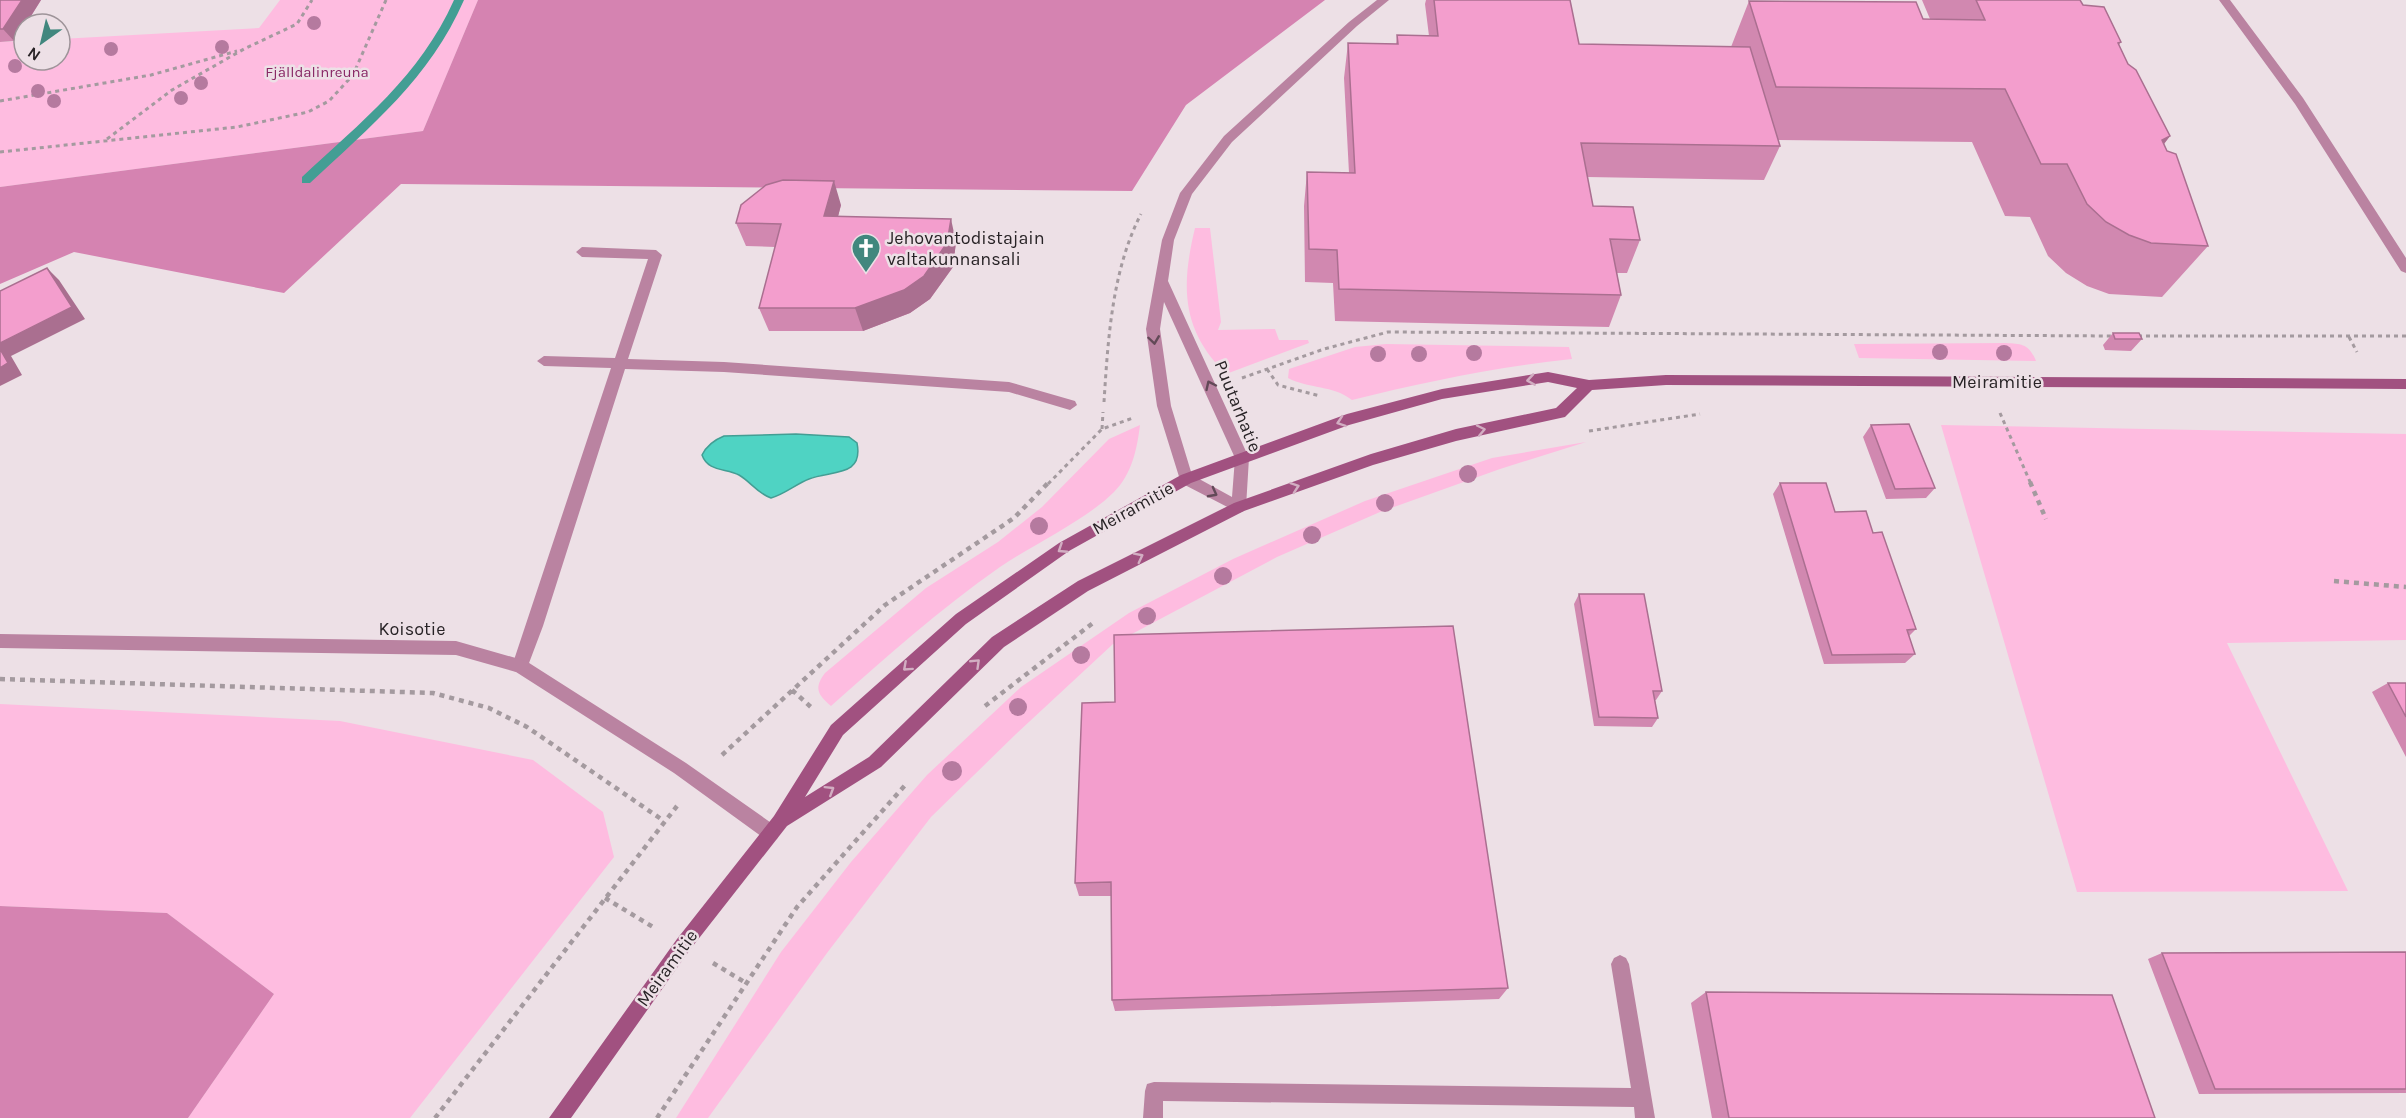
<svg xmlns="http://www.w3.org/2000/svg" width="2406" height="1118" font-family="Karla,sans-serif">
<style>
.green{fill:#febce0}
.forest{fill:#d583b1}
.water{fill:#4fd3c3;stroke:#439e94;stroke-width:1.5}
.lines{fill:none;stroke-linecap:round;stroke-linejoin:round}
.stream{fill:#439e94;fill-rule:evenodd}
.path-far1{stroke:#a49a9f;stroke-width:3;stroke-dasharray:4 4;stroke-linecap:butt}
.path{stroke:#a49a9f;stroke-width:4.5;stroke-dasharray:5 5;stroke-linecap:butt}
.service{fill:#ba83a1;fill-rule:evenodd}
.minor{fill:#ba83a1;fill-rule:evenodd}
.secondary{fill:#a15180;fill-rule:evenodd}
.tree{fill:#b57a9f}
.wall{fill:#d188b0}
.shaded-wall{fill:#aa6f90}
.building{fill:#f39ecd;stroke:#aa6f90;stroke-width:1.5}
.oneway{stroke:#624957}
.oneway2{stroke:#d2aec2}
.labels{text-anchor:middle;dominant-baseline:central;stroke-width:5;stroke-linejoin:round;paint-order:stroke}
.far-park-label{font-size:15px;fill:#882765;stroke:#ede0e6}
.poi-label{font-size:18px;fill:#282326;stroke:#ede0e6;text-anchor:start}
.street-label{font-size:18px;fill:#282326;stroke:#ede0e6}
</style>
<rect width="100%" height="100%" fill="#ede0e6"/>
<!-- green -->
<path class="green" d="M 280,0 L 478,0 L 423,131 L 0,187 L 0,42 L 24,41 L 24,60 L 60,60 L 60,39 L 259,28 Z
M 1195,228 L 1210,228 L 1221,322 L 1218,330 L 1275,329 L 1279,340 L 1308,340 L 1309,343 L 1226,374 C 1181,330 1181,286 1195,228 Z
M 2006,343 C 2022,344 2029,344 2036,361 L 1859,358 L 1854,344 Z
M 1386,344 L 1569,347 L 1572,359 C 1497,367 1425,382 1352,400 C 1333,385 1309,389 1288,378 L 1289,369 L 1355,347 Z
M 1140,425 C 1137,449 1132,474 1114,492 C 1086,520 1034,544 1000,567 C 940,609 885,658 831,706 C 817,694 814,688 825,673 L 926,588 L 998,542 L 1042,507 L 1109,439 Z
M 1941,425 L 2406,434 L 2406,640 L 2227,643 L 2348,891 L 2077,892 Z
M 1586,442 L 1500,469 L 1380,512 L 1277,557 L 1113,644 L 1016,734 L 931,817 L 827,953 L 708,1118 L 676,1118 L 781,952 L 851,862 L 927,775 L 1021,687 L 1129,613 L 1233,559 L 1365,501 L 1492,458 Z
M 0,704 L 340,721 L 533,760 L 603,812 L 614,857 L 410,1118 L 188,1118 L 274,994 L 167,913 L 0,906 Z"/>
<!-- forest -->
<path class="forest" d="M 478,0 L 1325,0 L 1186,105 L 1132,191 L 401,184 L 284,293 L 74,252 L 0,284 L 0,187 L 423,131 Z
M 0,906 L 167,913 L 274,994 L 188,1118 L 0,1118 Z"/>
<!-- water -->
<path class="water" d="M 796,434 L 849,437 L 857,443 C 864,478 830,470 809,479 C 796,484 785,494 771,498 C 757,493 751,482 739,475 C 726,468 708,472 702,455 C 707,445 714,440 724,436 Z"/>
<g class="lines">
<!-- stream -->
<path class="stream" d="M 454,0 L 464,0 C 430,78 371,126 310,183 L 302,183 L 302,177 C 361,122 420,76 454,0 Z"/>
<!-- path-far1 -->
<path class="path-far1" d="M 0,101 L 151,75 L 237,51
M 107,139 L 172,90 L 244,49 L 297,24 L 312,0
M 0,152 L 237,127 L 308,112 L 329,101 L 353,75 L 386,0
M 2138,336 L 2406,336
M 2349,337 L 2357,352
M 1267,369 L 1278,385 L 1320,396
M 1242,378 L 1324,349 L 1388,332 L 2115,336
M 1104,402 C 1108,339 1112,270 1141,214
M 2000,413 L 2031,484
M 1102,429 L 1103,412
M 1589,431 L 1700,414
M 1048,484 L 1102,429 L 1133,418"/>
<!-- path -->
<path class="path" d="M 2030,482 L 2046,519
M 2334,581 L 2406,587
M 0,679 L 433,693 L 489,708 L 527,727 L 664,821
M 792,690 L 812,708
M 985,706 L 1093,623
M 722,755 L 885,605 L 1014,518 L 1049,482
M 605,898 L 653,927
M 713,963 L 746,983
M 435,1118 L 677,806
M 657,1118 L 797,907 L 907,783"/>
<!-- service -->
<path class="service" d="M 2219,0 L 2230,0 L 2303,98 L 2406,258 L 2406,273 L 2401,271 L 2295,104 Z
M 582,247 L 656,250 L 662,255 L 628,359 L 724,362 L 1009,382 L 1075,401 L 1077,405 L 1070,410 L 1009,392 L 724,372 L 625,369 L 543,626 L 526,671 L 520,673 L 514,671 L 512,666 L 611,368 L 544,366 L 537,361 L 544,356 L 615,358 L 648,259 L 582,257 L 576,252 Z
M 1620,955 L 1626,958 L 1629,964 L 1655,1118 L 1635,1118 L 1634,1107 L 1163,1101 L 1163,1118 L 1143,1118 L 1145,1091 L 1147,1084 L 1154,1082 L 1631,1088 L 1611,964 L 1614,958 Z"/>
<!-- minor -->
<path class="minor" d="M 1377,0 L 1389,0 L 1357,26 L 1232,142 L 1192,194 L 1174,240 L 1168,281 L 1249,458 L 1246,507 L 1244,511 L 1239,513 L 1181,483 L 1157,406 L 1146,329 L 1162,240 L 1180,193 L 1224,136 L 1349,22 ZM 1164,302 L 1235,458 L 1232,497 L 1192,475 L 1171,406 L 1160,329 Z
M 0,634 L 456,641 L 526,661 L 686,763 L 777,827 L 779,833 L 777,839 L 771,841 L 765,839 L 674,773 L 516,672 L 456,655 L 0,648 Z"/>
<!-- secondary -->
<path class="secondary" d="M 1548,372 L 1589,380 L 1666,375 L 2406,379 L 2406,389 L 1666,385 L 1592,390 L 1565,417 L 1456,441 L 1373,465 L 1244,511 L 1088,591 L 1004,647 L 881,767 L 787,826 L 689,951 L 571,1118 L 549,1118 L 677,939 L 774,816 L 831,725 L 956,614 L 1059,543 L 1181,475 L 1347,414 L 1442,389 ZM 1548,382 L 1577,388 L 1556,408 L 1456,429 L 1371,454 L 1234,503 L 1078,581 L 992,637 L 869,757 L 805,797 L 843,735 L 966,624 L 1069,551 L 1191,483 L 1349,425 L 1442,399 Z"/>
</g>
<!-- trees -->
<g class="tree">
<circle cx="314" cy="23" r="7"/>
<circle cx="222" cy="47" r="7"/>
<circle cx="111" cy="49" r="7"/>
<circle cx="15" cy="66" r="7"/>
<circle cx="201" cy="83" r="7"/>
<circle cx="38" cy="91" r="7"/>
<circle cx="181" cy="98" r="7"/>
<circle cx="54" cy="101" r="7"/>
<circle cx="1940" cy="352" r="8"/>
<circle cx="1474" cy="353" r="8"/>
<circle cx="2004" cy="353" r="8"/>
<circle cx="1378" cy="354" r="8"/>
<circle cx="1419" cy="354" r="8"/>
<circle cx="1468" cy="474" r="9"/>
<circle cx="1385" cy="503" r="9"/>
<circle cx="1039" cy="526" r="9"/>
<circle cx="1312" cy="535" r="9"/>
<circle cx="1223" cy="576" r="9"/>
<circle cx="1147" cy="616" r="9"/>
<circle cx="1081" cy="655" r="9"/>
<circle cx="1018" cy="707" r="9"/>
<circle cx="952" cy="771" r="10"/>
</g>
<!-- wall -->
<path class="wall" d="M 0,0 L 41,0 L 26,24 L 24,24 L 14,41 L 0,42 Z
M 1426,0 L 1570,0 L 1579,44 L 1731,47 L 1749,1 L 1930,19 L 1922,0 L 2080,0 L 2083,5 L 2121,42 L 2119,45 L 2128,64 L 2170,136 L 2164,144 L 2208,246 L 2162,297 L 2109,294 L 2087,286 L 2066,273 L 2048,256 L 2030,217 L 2005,216 L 1972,142 L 1778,140 L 1780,146 L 1764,180 L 1587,177 L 1593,206 L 1640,240 L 1627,273 L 1617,273 L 1621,295 L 1609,327 L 1335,321 L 1333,283 L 1305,282 L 1304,206 L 1307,172 L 1349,173 L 1344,78 L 1348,43 L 1396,44 L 1397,35 L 1429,36 L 1425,4 Z
M 841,205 L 838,216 L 956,242 L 953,267 L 930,299 L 910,313 L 863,331 L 769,331 L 759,308 L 775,247 L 746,246 L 736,223 Z
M 2113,333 L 2142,339 L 2131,351 L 2105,350 L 2103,345 Z
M 1871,425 L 1935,488 L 1926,498 L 1886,499 L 1863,437 Z
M 1780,483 L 1873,533 L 1916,629 L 1909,636 L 1915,654 L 1905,663 L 1824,664 L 1773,494 Z
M 1579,594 L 1662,691 L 1656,700 L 1655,700 L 1658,718 L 1652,727 L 1594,726 L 1574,604 Z
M 2388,683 L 2406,683 L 2406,757 L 2372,692 Z
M 1082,703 L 1508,988 L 1499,999 L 1115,1011 L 1112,1000 L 1111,896 L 1079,896 L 1075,883 Z
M 2406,952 L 2406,1093 L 2199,1094 L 2148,959 L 2162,953 Z
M 1706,992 L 2155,1118 L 1712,1118 L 1691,1003 Z"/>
<!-- shaded-wall -->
<path class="shaded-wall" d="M 22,0 L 41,0 L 26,24 L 24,24 L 24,26 L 14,41 L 3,29 Z
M 2170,136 L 2130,188 L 2162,140 Z
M 834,181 L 841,205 L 832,240 L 824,216 Z
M 951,219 L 956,242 L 953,267 L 930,299 L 910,313 L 863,331 L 855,308 Z
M 47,268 L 59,280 L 85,319 L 11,356 L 22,375 L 0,386 L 0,343 Z"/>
<!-- building -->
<path class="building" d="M 0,0 L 22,0 L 3,29 L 0,29 Z
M 1434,0 L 1570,0 L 1579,44 L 1750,47 L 1780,146 L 1581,143 L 1593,206 L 1633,207 L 1640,240 L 1610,239 L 1621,295 L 1339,289 L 1337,250 L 1309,249 L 1307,172 L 1355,173 L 1348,43 L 1398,44 L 1397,35 L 1438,36 Z
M 1976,0 L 2080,0 L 2083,5 L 2104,7 L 2121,42 L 2118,43 L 2128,64 L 2136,70 L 2170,136 L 2162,140 L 2167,151 L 2176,154 L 2208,246 L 2151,243 L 2129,235 L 2106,222 L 2087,204 L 2067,164 L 2041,164 L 2005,89 L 1776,87 L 1749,1 L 1916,2 L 1923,19 L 1985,20 Z
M 783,180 L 834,181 L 824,216 L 951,219 L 947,243 L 924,276 L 904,290 L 855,308 L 759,308 L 781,224 L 736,223 L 741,205 L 766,185 Z
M 47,268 L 72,307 L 0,343 L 0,291 Z
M 2113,333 L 2139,333 L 2142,339 L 2115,339 Z
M 0,349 L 8,363 L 0,368 Z
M 1909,424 L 1935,488 L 1895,489 L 1871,425 Z
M 1780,483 L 1826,483 L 1835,512 L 1866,511 L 1873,533 L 1882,532 L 1916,629 L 1907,630 L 1915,654 L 1832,655 Z
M 1579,594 L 1644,594 L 1662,691 L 1653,691 L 1658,718 L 1599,717 Z
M 1453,626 L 1508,988 L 1112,1000 L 1111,882 L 1075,883 L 1082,703 L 1115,702 L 1114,635 Z
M 2388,683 L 2406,683 L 2406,717 Z
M 2406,952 L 2406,1089 L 2215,1089 L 2162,953 Z
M 1706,992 L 2112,995 L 2155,1118 L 1729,1118 Z"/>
<!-- one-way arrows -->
<defs><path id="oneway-chevron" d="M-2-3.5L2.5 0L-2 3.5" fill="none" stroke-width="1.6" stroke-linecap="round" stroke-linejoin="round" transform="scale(1.5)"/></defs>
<g class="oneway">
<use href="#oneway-chevron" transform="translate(1154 340) rotate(82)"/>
<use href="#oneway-chevron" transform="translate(1210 385) rotate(-115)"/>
<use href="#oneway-chevron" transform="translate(1213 493) rotate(28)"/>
</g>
<g class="oneway2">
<use href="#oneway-chevron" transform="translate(1531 380) rotate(171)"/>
<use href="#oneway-chevron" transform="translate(1341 422) rotate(161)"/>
<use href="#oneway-chevron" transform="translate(1481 430) rotate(-12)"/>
<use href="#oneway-chevron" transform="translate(1295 487) rotate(-19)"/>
<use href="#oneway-chevron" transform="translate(1062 549) rotate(147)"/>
<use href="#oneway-chevron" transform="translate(1139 557) rotate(-27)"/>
<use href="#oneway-chevron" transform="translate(976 663) rotate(-44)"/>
<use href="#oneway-chevron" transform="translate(907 667) rotate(138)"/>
<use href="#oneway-chevron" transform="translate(830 790) rotate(-32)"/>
</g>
<!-- icons -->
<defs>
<g id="church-pin" transform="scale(1.5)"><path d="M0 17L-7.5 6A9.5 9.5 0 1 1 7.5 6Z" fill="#41877e" stroke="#ede0e6"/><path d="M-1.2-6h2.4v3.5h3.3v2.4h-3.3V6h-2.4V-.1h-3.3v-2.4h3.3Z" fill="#fff"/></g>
</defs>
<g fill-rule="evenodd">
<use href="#church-pin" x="866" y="248"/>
</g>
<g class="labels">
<!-- far-park labels -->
<g class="far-park-label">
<text x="317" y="72">Fjälldalinreuna</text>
</g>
<!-- poi labels -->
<g class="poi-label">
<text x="887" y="238">Jehovantodistajain<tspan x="887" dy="21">valtakunnansali</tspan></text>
</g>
<!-- street labels -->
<g class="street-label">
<text x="1997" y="382">Meiramitie</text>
<text transform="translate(1238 406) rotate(68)">Puutarhatie</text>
<text transform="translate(1133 508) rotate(-29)">Meiramitie</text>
<text x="412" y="629">Koisotie</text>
<text transform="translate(667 968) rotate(-54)">Meiramitie</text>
</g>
</g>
<!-- north arrow -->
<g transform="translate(42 42) rotate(214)"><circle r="28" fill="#ede0e6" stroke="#9e9499" stroke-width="1.5"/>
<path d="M0-4.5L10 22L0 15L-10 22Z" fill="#41877e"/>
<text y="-9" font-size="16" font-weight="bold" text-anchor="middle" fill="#282326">N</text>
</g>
</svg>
